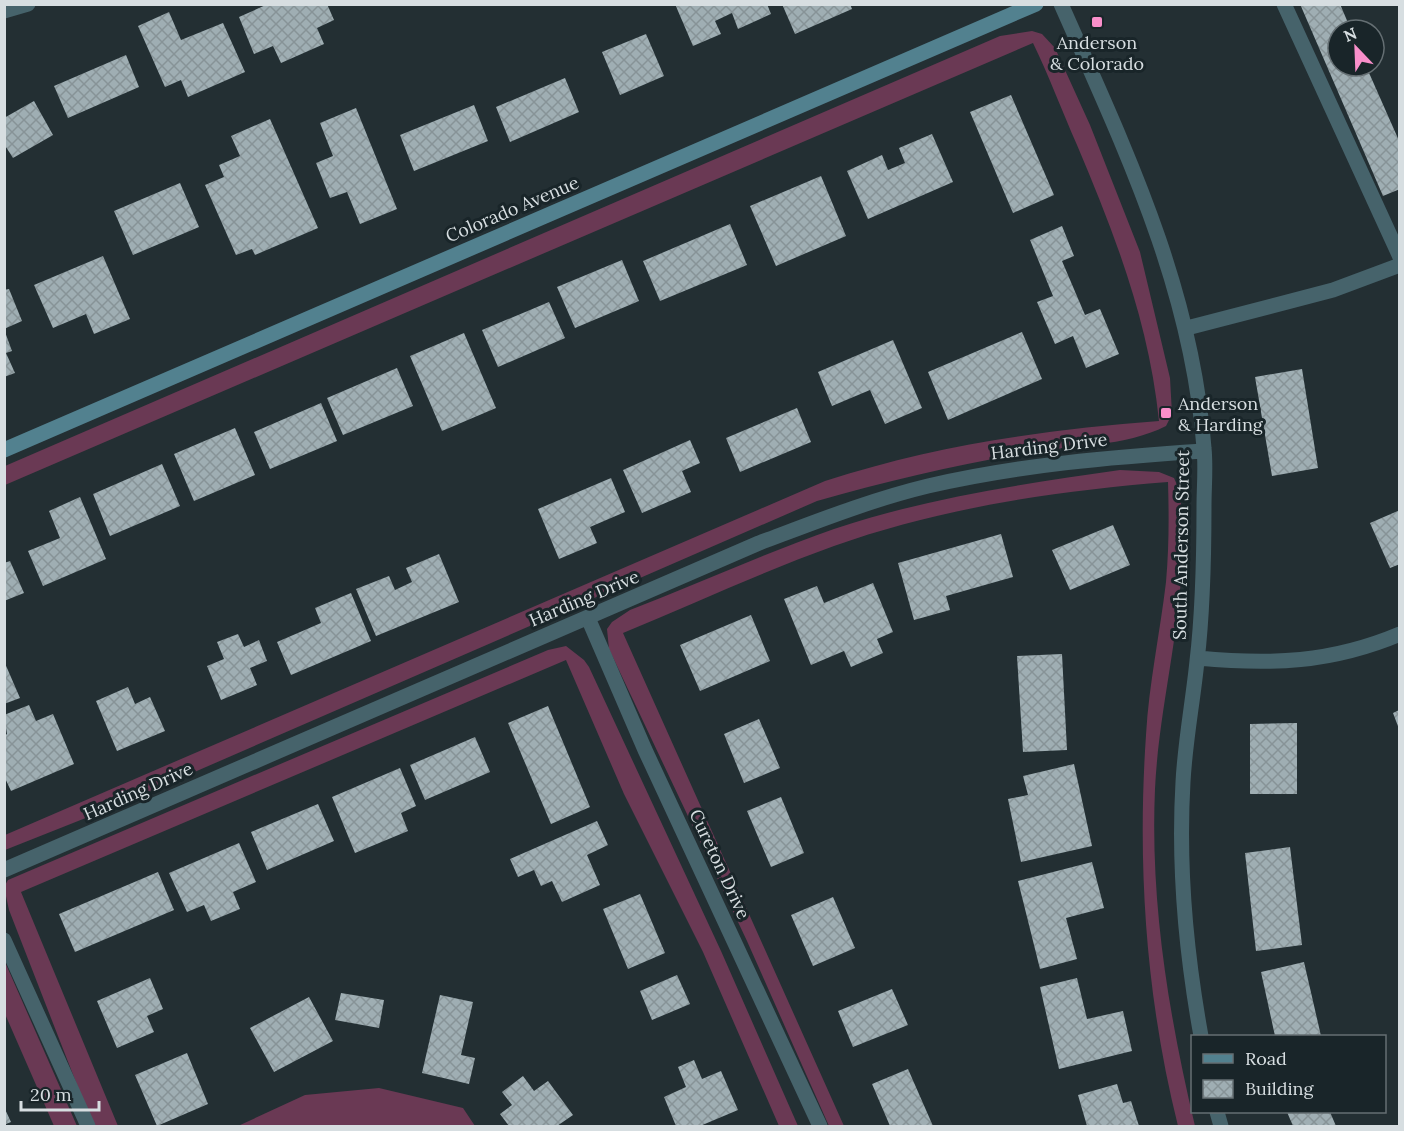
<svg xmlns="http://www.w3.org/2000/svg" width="1404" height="1131" font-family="Lora,serif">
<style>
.grass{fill:#6a3954}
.building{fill:url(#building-cross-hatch)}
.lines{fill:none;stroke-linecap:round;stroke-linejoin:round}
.lane{stroke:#46636b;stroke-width:15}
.street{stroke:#46636b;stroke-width:15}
.secondary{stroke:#52818f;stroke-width:15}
.poi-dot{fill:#f98fca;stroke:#192529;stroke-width:2}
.labels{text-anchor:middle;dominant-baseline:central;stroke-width:6;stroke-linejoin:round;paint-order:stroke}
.poi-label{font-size:18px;fill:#d7dee1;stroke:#192529}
.street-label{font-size:18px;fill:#d7dee1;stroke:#192529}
</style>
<defs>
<pattern id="building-cross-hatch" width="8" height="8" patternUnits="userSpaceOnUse" patternTransform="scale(1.5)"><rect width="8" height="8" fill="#9faeb3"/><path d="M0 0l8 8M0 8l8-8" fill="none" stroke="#879397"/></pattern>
</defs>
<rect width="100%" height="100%" fill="#232f33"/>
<!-- grass -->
<path class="grass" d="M 1032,31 L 1042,34 L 1055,48 L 1090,125 L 1140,252 L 1170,378 L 1172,414 L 1166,426 C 1125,447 1072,445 1027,453 C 956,465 887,481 817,501 L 121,804 L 5,850 L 5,835 L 825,481 C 935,445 1043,430 1159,421 C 1149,322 1115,235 1077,145 C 1062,111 1049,76 1033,43 L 5,485 L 5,466 L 1000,36 Z
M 1120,470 L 1159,472 L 1174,478 C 1183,497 1182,516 1182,536 C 1184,621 1159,704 1155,789 C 1150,903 1169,1016 1195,1126 L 1178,1126 C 1146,998 1137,867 1146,735 C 1149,683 1160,633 1166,582 C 1169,548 1169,516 1168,482 C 1055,491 941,508 834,546 C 762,572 693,604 623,633 L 844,1126 L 829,1126 L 747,941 L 609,649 L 607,629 L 612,622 L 630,610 C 698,584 765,553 834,529 C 926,498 1023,484 1120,470 Z
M 566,646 L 584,660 L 589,667 L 721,951 L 798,1126 L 779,1126 L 703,952 L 624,794 L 566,660 L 21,892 L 118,1126 L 93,1126 L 9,910 L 4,887 L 8,880 L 548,650 Z
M 4,962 L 5,962 L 77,1126 L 54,1126 L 5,1014 Z
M 379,1088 L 463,1108 L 475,1126 L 238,1126 L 305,1095 Z"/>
<!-- building -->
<path class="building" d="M 268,4 L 327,4 L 334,20 L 317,28 L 324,44 L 281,63 L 273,46 L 254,54 L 239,17 Z
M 675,4 L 767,4 L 771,14 L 738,29 L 732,13 L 715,21 L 721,34 L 693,46 Z
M 782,4 L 850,4 L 852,9 L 795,34 Z
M 1300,4 L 1340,4 L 1351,30 L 1338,30 L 1338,66 L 1366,66 L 1400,143 L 1400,189 L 1383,196 Z
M 169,12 L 181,40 L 223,23 L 245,72 L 188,97 L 181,80 L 165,87 L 138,26 Z
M 646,34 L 664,76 L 620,95 L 602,52 Z
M 126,55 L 139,87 L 68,118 L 54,86 Z
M 565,78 L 579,112 L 510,142 L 496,107 Z
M 1011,95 L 1054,195 L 1013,213 L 970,112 Z
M 34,101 L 53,135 L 13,158 L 4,144 L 4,118 Z
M 474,105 L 488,141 L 414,171 L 400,135 Z
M 356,108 L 397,209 L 360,224 L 347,192 L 330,198 L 316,163 L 333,156 L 320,123 Z
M 270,119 L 318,228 L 255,255 L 252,249 L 236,255 L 205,185 L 224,177 L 219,165 L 240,156 L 231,136 Z
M 932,134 L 953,182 L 868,219 L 847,171 L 882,155 L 888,170 L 905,163 L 899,148 Z
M 821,176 L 846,236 L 776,266 L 750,206 Z
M 180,183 L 199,227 L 133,255 L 114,211 Z
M 730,224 L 747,265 L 660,301 L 643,261 Z
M 1062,226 L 1074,256 L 1062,261 L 1085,315 L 1100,309 L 1119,354 L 1086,368 L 1073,336 L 1055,344 L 1037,302 L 1053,296 L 1030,240 Z
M 103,256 L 130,319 L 94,334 L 86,314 L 53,328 L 34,285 Z
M 622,260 L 639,301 L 575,328 L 557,287 Z
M 9,289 L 22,321 L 4,329 L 4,290 Z
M 549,302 L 565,338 L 498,367 L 482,330 Z
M 5,332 L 12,351 L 6,353 L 15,373 L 4,377 Z
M 1022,332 L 1042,379 L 948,420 L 928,372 Z
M 464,333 L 496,408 L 442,431 L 410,356 Z
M 893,340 L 922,408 L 885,424 L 870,390 L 832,406 L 818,372 Z
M 397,368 L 413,406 L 343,435 L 327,398 Z
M 1302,369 L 1318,468 L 1272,476 L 1255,377 Z
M 321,403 L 337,441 L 270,469 L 254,432 Z
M 797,408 L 811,442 L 740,472 L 726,438 Z
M 235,428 L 255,475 L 194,501 L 174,454 Z
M 690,440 L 700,463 L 682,471 L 691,492 L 642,513 L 623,470 Z
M 162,464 L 180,506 L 110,536 L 93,494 Z
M 611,478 L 625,512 L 590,527 L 597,543 L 559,559 L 538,509 Z
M 80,497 L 106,559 L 43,586 L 28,551 L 60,538 L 49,511 Z
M 1400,510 L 1400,564 L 1390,568 L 1370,523 Z
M 1113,525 L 1130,565 L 1070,590 L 1052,550 Z
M 1001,534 L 1013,577 L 946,596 L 950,610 L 914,620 L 898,563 Z
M 439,554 L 459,602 L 376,636 L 356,589 L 389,576 L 395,590 L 412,582 L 406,568 Z
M 10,561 L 24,593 L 4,601 L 4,563 Z
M 873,583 L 893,632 L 877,639 L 883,653 L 851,667 L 844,651 L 811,665 L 784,599 L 817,586 L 824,603 Z
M 351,593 L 371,641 L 291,675 L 277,642 L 321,623 L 315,608 Z
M 751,615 L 770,661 L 700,691 L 680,645 Z
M 238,634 L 244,647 L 259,640 L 267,661 L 250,668 L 257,685 L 221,700 L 207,666 L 224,659 L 217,642 Z
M 1062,654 L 1067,750 L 1023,752 L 1017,656 Z
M 4,661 L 20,698 L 4,704 Z
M 128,687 L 135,704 L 150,697 L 165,731 L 117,751 L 96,701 Z
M 29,705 L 36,721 L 53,714 L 74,764 L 11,791 L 4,776 L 4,736 L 7,734 L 4,715 Z
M 548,706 L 590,807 L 551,824 L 508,723 Z
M 1399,710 L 1399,729 L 1393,713 Z
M 759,719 L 780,768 L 744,783 L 724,734 Z
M 1297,723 L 1297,794 L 1250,794 L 1250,724 Z
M 475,737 L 490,772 L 425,800 L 410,765 Z
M 1074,764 L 1092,846 L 1021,862 L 1008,799 L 1028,795 L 1023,776 Z
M 400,768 L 416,806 L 401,813 L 408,831 L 355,853 L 332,797 Z
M 781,797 L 804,853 L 771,867 L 747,811 Z
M 318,804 L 334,841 L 267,870 L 251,832 Z
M 597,821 L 608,845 L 587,855 L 600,885 L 562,902 L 552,881 L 541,886 L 534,870 L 518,877 L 510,859 Z
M 239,843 L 256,882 L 233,892 L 240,909 L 211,921 L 204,905 L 187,912 L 169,873 Z
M 1290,847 L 1302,945 L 1256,951 L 1245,853 Z
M 1092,862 L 1104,908 L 1066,918 L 1077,959 L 1040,969 L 1018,881 Z
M 158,872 L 174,910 L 75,952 L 59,914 Z
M 640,894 L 665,953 L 628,969 L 603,909 Z
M 833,897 L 855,948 L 813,966 L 791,915 Z
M 1304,962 L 1321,1036 L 1275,1036 L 1261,972 Z
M 677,975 L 690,1004 L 652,1020 L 640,991 Z
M 150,978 L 163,1009 L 147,1016 L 154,1032 L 117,1048 L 97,1001 Z
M 1077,978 L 1087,1019 L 1123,1011 L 1132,1051 L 1059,1069 L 1040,987 Z
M 892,989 L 908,1025 L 853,1047 L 838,1011 Z
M 341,993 L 384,1000 L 379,1028 L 335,1020 Z
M 440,995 L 473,1002 L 461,1055 L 475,1058 L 469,1084 L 422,1073 Z
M 309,997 L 333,1041 L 274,1072 L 250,1028 Z
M 187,1053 L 208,1104 L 157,1126 L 135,1075 Z
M 694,1060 L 702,1079 L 721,1071 L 738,1110 L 700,1126 L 676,1126 L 664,1097 L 686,1087 L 678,1067 Z
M 908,1069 L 933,1126 L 890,1126 L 872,1084 Z
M 523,1076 L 534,1091 L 548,1081 L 573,1115 L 557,1126 L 509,1126 L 500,1114 L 512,1105 L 502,1092 Z
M 1117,1084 L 1123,1103 L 1131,1101 L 1139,1126 L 1087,1126 L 1078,1095 Z
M 4,1107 L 11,1122 L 4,1125 Z
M 1287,1112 L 1330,1112 L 1336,1126 L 1293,1126 Z"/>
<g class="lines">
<!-- lane -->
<path class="lane" d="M 1284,4 L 1400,257"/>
<!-- street -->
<path class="street" d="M 1061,4 C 1125,149 1192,287 1204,448 C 1206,467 1204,487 1204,506 C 1204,558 1203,610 1197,661 C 1193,701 1185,742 1183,782 C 1178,867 1186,953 1201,1036
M 4,11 L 28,4
M 1187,328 L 1333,290 L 1400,265
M 588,618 L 645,750 L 820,1126
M 1198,658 C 1271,665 1331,663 1400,634
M 4,870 L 759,543 C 815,522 870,500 928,486 C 1019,465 1111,457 1204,451
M 4,940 L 88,1126
M 1217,1112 L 1221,1126"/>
<!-- secondary -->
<path class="secondary" d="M 4,450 L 1036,4"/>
</g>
<!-- markers -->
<g class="poi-dot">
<rect x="1091" y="16" width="12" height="12" rx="3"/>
<rect x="1160" y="407" width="12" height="12" rx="3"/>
</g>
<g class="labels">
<!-- poi labels -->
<g class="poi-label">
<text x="1097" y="42">Anderson<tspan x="1097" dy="21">&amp; Colorado</tspan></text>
<text x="1178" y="403" text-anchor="start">Anderson<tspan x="1178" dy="21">&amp; Harding</tspan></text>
</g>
<!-- street labels -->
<g class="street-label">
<text transform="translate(512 209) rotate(-23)">Colorado Avenue</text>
<text transform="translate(1049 446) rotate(-7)">Harding Drive</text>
<text transform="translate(1181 545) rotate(-89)">South Anderson Street</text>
<text transform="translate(584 598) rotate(-23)">Harding Drive</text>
<text transform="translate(138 791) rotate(-24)">Harding Drive</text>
<text transform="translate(720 864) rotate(65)">Cureton Drive</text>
</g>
</g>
<!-- border -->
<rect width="1404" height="1131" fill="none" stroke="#d7dee1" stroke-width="12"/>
<!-- legend -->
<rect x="1191" y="1035" width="195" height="78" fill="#192529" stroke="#656f73" stroke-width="1.5"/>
<rect x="1203" y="1054" width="30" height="9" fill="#52818f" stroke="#656f73" stroke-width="1.5"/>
<text x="1245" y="1065" font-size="18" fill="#d7dee1">Road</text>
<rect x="1203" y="1080" width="30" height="18" fill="url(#building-cross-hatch)" stroke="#656f73" stroke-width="1.5"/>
<text x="1245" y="1095" font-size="18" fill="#d7dee1">Building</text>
<!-- north arrow -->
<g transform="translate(1356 48) rotate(337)"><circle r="28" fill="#192529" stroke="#656f73" stroke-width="1.5"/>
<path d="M0-4.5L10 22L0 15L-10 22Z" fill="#f98fca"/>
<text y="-9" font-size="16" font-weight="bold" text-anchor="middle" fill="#d7dee1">N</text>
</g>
<!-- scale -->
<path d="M21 1101v9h78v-9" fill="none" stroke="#d7dee1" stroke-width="3"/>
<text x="30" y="1101" font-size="18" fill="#d7dee1" stroke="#192529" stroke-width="4.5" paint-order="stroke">20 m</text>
</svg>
